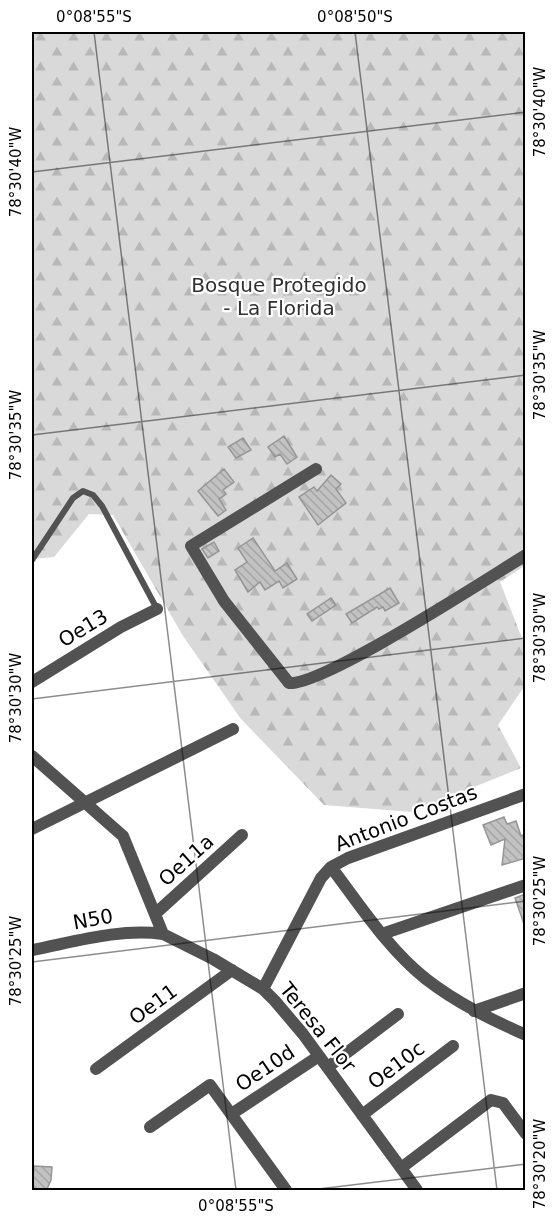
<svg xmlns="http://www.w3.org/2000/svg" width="557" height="1222" font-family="'DejaVu Sans',sans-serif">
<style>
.forest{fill:url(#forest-firs)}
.building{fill:url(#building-back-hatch);stroke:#969696;stroke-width:1.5}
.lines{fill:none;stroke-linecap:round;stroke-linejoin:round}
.lane{stroke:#525252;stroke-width:6}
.street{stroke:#525252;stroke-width:12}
.ticks{fill:none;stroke:#000;stroke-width:1.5;stroke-opacity:0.45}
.labels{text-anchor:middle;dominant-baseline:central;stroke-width:4.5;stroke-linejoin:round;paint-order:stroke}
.park-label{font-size:20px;fill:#303030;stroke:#fff}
.street-label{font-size:20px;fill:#000;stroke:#fff}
.neatline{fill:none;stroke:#000;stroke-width:2}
.ticks-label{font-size:15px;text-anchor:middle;fill:#000}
</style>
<defs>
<pattern id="forest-firs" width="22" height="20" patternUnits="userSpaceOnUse" patternTransform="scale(1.5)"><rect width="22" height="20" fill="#d9d9d9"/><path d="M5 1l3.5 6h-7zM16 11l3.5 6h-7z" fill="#b8b8b8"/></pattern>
<pattern id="building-back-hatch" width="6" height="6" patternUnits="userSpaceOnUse" patternTransform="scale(1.5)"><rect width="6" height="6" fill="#c2c2c2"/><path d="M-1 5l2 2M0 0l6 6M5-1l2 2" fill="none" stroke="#a5a5a5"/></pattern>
</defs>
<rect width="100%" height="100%" fill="#fff"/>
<!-- forest -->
<path class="forest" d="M 32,32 L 525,32 L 526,565 L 500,582 L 525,646 L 526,684 L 498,725 L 521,768 L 412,812 L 324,805 L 241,719 L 183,636 L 113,515 L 89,514 L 54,557 L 32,559 Z"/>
<!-- building -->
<path class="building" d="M 284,436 L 297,457 L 287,464 L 280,454 L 275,457 L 268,447 Z
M 243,438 L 251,450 L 236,458 L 228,447 Z
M 224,469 L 234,482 L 223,490 L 226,494 L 219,499 L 226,510 L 218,516 L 198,491 Z
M 331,475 L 341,484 L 336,489 L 346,503 L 318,525 L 299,497 L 314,487 L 317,491 Z
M 253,538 L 275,571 L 287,563 L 297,579 L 283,588 L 279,581 L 265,590 L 260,582 L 248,592 L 235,570 L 247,562 L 238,548 Z
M 214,542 L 219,551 L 208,558 L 202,549 Z
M 390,588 L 399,603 L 385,611 L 383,607 L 379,609 L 377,607 L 352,623 L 346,614 Z
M 331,598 L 336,605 L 312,621 L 307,614 Z
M 504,817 L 507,824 L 516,821 L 521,836 L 525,834 L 525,854 L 523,859 L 502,865 L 505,839 L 491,845 L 483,825 Z
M 525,894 L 525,923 L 524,924 L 515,898 Z
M 34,1166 L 52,1167 L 51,1180 L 46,1191 L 32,1191 Z"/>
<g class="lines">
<!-- lane -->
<path class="lane" d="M 32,560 L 73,498 L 83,491 L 93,495 L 102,506 L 157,609"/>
<!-- street -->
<path class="street" d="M 316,469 L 191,546 L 224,601 L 289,683 C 323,686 488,578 526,555
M 32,682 L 121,627 L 157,609
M 32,756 L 123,836 L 163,934
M 32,829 L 233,729
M 331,867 C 360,905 388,949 426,979 C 457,1003 490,1019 526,1035
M 155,914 L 242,835
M 382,934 L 526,885
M 32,950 C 74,942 119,928 163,934 L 213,959 L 263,989 L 275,1001 L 303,1034 L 417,1190
M 263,989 L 321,878 L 331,867 L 348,858 L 526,794
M 474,1011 L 526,993
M 328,1067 L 398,1014
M 96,1069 L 232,970
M 233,1113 L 319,1056
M 362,1115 L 453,1046
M 150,1127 L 210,1085 L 286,1190
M 401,1168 L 491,1100 L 503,1103 L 526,1134"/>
</g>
<!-- ticks -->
<path class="ticks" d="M 94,32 L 236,1190M 355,32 L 497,1190M 32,172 L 526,112M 32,435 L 526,375M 32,699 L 526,638M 32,962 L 526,901M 310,1190 L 526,1164"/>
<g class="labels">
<!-- park labels -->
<g class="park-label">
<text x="279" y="285">Bosque Protegido<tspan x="279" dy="23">- La Florida</tspan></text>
</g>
<!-- street labels -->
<g class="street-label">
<text transform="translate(83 628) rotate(-31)">Oe13</text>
<text transform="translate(406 818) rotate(-21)">Antonio Costas</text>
<text transform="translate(186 860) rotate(-42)">Oe11a</text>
<text transform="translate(93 919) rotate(-10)">N50</text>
<text transform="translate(153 1004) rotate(-36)">Oe11</text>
<text transform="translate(318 1027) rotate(51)">Teresa Flor</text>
<text transform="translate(396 1065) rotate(-37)">Oe10c</text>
<text transform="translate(265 1068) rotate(-34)">Oe10d</text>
</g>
</g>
<!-- border -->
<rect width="557" height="1222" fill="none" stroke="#ffffff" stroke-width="66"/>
<rect x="33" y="33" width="491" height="1156" class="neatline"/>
<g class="ticks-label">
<text x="94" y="22">0°08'55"S</text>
<text x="355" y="22">0°08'50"S</text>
<text transform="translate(540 112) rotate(-90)" y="5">78°30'40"W</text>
<text transform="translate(16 172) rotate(-90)" y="5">78°30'40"W</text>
<text transform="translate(540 375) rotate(-90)" y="5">78°30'35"W</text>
<text transform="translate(16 435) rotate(-90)" y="5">78°30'35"W</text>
<text transform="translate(540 638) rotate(-90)" y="5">78°30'30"W</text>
<text transform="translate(16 698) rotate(-90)" y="5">78°30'30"W</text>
<text transform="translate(540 901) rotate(-90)" y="5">78°30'25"W</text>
<text transform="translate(16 961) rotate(-90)" y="5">78°30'25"W</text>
<text transform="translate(540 1164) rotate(-90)" y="5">78°30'20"W</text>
<text x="236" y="1211">0°08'55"S</text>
</g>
</svg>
